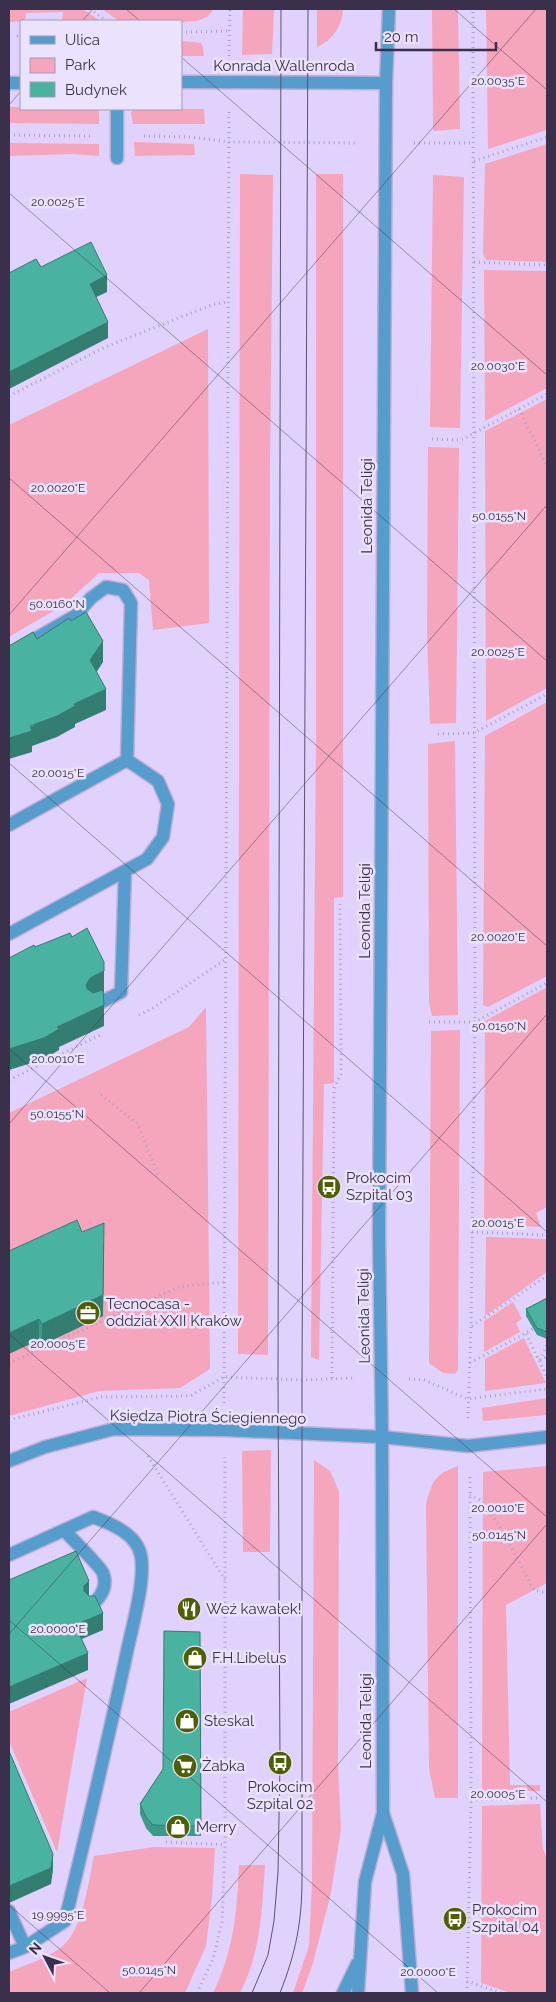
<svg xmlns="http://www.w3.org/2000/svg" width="556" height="2002" font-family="Raleway,sans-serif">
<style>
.green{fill:#f5a5bc}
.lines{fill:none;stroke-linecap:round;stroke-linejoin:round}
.minor-casing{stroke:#bbaed5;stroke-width:15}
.path{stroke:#ada0c6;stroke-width:3;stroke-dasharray:1 4;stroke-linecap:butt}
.minor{stroke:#569ccd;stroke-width:12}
.tram{stroke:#5d5270;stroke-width:1}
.wall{fill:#3f998a}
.shaded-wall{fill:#337d71}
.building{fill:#49b2a1;stroke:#337d71}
.ticks{fill:none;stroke:#3a304b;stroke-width:1;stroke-opacity:0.45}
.labels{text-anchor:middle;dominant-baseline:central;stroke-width:5;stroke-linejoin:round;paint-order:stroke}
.street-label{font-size:15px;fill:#3a304b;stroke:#ebe2fe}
.poi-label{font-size:15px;fill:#3a304b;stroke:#ebe2fe;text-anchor:start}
.ticks-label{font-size:12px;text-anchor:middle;fill:#3a304b;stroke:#ebe2fe;stroke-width:5;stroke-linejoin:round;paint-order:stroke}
</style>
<rect width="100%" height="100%" fill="#e0d2fc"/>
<!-- green -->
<path class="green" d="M 9,9 L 83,9 L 100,21 L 62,21 L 63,12 L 26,13 L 25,21 L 9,22 Z
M 102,9 L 214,9 L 207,17 L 197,21 L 181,22 L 119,21 Z
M 243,9 L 274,9 L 272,54 L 242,55 Z
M 317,9 L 343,9 C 342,26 333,40 317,47 Z
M 432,9 L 458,9 L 460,129 L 433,131 Z
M 486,9 L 547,9 L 547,130 L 488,149 Z
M 181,41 L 201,43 L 203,47 L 204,56 L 181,56 Z
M 9,107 L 21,107 L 21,109 L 99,109 L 99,124 L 9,123 Z
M 134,109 L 204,109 L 205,124 L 133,124 L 131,113 Z
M 134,142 L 194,144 L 195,155 L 135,156 Z
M 9,143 L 99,144 L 99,156 L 73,154 L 9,156 Z
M 547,144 L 547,262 L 486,260 L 483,254 L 485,164 Z
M 240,174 L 273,175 L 270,472 L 268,1355 L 238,1354 Z
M 316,174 L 343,174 L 343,897 L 334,898 L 334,1083 L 324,1084 L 319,1360 L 311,1357 L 316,739 Z
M 433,175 L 464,177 L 460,428 L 430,427 Z
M 484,270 L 547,271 L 547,388 L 485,421 Z
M 208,329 L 209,623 L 153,630 L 149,580 L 139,573 L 99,573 L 65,604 L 9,637 L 9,425 Z
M 547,399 L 547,688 L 486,721 L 485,431 Z
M 428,447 L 459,448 L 456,723 L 430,724 L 427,631 Z
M 547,702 L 547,976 L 488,1007 L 483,1005 L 485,736 Z
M 455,741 L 458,1015 L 432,1016 L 429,1002 L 428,744 Z
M 547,987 L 547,1207 L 536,1213 L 541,1227 L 484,1224 L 485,1021 Z
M 206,1007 L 210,1369 L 180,1388 L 99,1391 L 9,1416 L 9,1113 L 189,1027 Z
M 460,1030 L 458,1370 L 455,1374 L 443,1373 L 429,1363 L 431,1031 Z
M 486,1237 L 546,1239 L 547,1272 L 485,1316 Z
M 513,1302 L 522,1319 L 516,1323 L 520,1332 L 484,1352 L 484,1321 Z
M 524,1338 L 546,1383 L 485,1391 L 485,1359 Z
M 547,1398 L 547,1415 L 483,1421 L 482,1408 Z
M 271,1450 L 270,1552 L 243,1552 L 242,1451 Z
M 314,1460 L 330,1471 L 339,1491 L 338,1766 L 341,1829 L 331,1893 L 313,1963 L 302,1993 L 293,1993 L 309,1946 L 312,1884 Z
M 458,1466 L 458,1798 L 435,1798 L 429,1768 L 426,1504 C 433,1480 434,1475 458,1466 Z
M 547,1466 L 547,1583 L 506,1605 L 510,1785 L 540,1785 L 540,1791 L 482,1791 L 483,1472 Z
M 87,1678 L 57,1852 L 9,1741 L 9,1712 Z
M 540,1804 L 543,1849 L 547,1859 L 547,1993 L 511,1993 L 481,1983 L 482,1806 Z
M 154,1847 L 215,1848 L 212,1898 L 206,1946 L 185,1993 L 9,1993 L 9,1972 C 25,1965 45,1959 59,1949 C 83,1933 88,1883 94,1856 Z
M 239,1865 L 265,1865 C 262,1909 261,1953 240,1993 L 213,1993 C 234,1950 237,1912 239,1865 Z"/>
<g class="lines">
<!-- minor casing -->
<g class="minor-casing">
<path id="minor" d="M 181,82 L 386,83
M 9,83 L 21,83
M 117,158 L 117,109
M 9,654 L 75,616 L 91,598 L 106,587 L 123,590 L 131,603 L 127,760 L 158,781 L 168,804 L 163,837 L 147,859 L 9,934
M 9,825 L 127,760
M 94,1006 L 121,992 L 125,871
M 9,1461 L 45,1447 L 114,1429 L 224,1430 L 382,1437 L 468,1446 L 547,1437
M 65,1531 C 71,1538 101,1567 103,1573 C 108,1586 101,1597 92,1605
M 9,1555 L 93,1517 C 112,1524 137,1534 141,1556 C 146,1582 130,1634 125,1661 C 106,1748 86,1834 65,1921 L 25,1947
M 383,1813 L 403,1874 L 412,1993
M 9,1911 L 25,1947 L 9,1953
M 343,1993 L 357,1964
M 358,1993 L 365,1882 L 383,1813 L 382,1437 L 379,1234 L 386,83 L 389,9"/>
</g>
<!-- path -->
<path class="path" d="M 90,9 L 107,21
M 181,32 L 230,31
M 17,36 L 21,35
M 229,56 L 230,9
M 9,135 L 91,136
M 144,136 L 191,137 L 229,142 L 358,143
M 414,143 L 473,143
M 474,161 L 547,137
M 474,262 L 547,265
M 9,396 L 103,348 L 214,304 L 228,302
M 519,409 L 547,466
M 432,439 L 461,440 L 547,394
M 438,734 L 474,733 L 547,694
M 139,1015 L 153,1008 L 226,959
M 429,1022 L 475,1022 L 547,983
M 9,1080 L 100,1035
M 101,1095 L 137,1123 L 159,1177
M 472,1232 L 547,1235
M 472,1326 L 547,1276
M 526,1334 L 547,1377
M 540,1360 L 547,1345
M 540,1360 L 547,1357
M 9,1363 L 179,1287 L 225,1282
M 470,1363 L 533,1329
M 332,1378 L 334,1088 L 341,1074 L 340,904
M 409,1379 L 424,1380 L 468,1399 L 547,1389
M 224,1403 L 229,109
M 468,1418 L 471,1326 L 475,1022 L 473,9
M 9,1420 L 101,1397 L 190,1396 L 224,1377 L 302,1380 L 353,1378
M 148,1456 L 225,1580
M 470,1495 L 482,1501 L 502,1530 L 534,1590 L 547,1593
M 471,1800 L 541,1798
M 166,1842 L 225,1845
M 467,1981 L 501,1993
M 197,1993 L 213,1959 L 222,1922 L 225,1845 L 225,1457
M 467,1993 L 471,1800 L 470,1474"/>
<!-- minor -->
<use href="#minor" class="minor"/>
<!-- tram -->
<path class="tram" d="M 252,1993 L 268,1955 L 274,1921 L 278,1872 L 280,1763 L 278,1379 L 281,9
M 280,1993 C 296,1952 302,1922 302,1878 L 302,1380 L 308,9"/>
</g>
<!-- wall -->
<path class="wall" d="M 9,1251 L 103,1316 L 42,1345 Z
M 547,1298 L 547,1339 L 537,1335 L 526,1316 L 526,1309 Z
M 200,1632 L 201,1836 L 153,1836 L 146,1828 L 140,1814 L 140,1804 L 163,1769 Z"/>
<!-- shaded-wall -->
<path class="shaded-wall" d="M 107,275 L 107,292 L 90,300 L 90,284 Z
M 108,322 L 108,338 L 9,389 L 9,372 Z
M 103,641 L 103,662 L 90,682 L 90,660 Z
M 106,689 L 106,710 L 75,724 L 75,727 L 57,737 L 32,746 L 32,752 L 9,759 L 9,738 L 74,704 Z
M 104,962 L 104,992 L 90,999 L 86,985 L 90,978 Z
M 104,1005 L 104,1026 L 59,1047 L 59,1050 L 44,1059 L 9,1070 L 9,1049 Z
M 104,1244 L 103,1316 L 42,1345 L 42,1324 Z
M 39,1319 L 39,1340 L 9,1354 L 9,1333 Z
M 89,1581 L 89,1597 L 84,1602 L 84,1586 Z
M 103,1613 L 103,1630 L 75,1642 L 75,1625 Z
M 88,1653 L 88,1670 L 9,1704 L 9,1687 Z
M 53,1854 L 53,1870 L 51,1884 L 9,1903 L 9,1886 Z"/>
<!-- building -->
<path class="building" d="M 91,242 L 107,275 L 90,284 L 108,322 L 9,372 L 9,273 L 36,259 L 41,267 Z
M 86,612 L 103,641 L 90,660 L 106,689 L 74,704 L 75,706 L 57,716 L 30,726 L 32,731 L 9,738 L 9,646 L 33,632 L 37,639 L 69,618 L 71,621 Z
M 87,928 L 104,962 L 104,971 L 90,978 L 86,985 L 87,989 L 93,993 L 103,990 L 104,1005 L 57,1027 L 59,1029 L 44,1038 L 9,1049 L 9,958 L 34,945 L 35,947 L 70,933 L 72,937 Z
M 77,1220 L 82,1232 L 104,1223 L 103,1295 L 42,1324 L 39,1319 L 9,1333 L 9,1251 Z
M 547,1298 L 547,1332 L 537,1328 L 526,1309 Z
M 76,1551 L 89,1581 L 84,1586 L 84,1591 L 89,1596 L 95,1596 L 103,1613 L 75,1625 L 88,1653 L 9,1687 L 9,1580 Z
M 164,1631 L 200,1632 L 201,1826 L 153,1825 L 146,1817 L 140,1804 L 163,1769 Z
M 9,1751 L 53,1854 L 51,1868 L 9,1886 Z"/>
<!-- ticks -->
<path class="ticks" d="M 126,9 L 140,21M 454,9 L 547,90M 82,21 L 93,9M 181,57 L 547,375M 9,105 L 21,91M 9,193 L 547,661M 9,478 L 547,946M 9,615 L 536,9M 9,763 L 547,1232M 9,1049 L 547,1517M 9,1124 L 547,505M 9,1334 L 547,1802M 9,1620 L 438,1993M 9,1634 L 547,1014M 9,1905 L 110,1993M 139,1993 L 547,1524"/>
<!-- icons -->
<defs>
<g id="bus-disc" transform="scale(1.25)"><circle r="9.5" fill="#4e5f03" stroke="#ebe2fe"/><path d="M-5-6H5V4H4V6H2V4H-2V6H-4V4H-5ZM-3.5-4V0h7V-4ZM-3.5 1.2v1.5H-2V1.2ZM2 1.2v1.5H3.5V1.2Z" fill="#fff"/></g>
<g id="office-disc" transform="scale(1.25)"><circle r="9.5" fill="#4e5f03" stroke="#ebe2fe"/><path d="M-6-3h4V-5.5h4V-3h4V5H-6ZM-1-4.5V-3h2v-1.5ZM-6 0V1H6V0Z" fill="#fff"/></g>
<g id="restaurant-disc" transform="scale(1.25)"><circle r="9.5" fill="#4e5f03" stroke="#ebe2fe"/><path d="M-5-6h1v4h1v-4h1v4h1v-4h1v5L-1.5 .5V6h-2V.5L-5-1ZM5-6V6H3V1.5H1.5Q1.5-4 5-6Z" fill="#fff"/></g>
<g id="shop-disc" transform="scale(1.25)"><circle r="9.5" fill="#4e5f03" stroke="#ebe2fe"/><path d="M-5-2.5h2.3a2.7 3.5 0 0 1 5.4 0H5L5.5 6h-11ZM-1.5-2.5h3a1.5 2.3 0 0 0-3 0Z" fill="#fff"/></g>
<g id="supermarket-disc" transform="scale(1.25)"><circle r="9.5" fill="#4e5f03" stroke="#ebe2fe"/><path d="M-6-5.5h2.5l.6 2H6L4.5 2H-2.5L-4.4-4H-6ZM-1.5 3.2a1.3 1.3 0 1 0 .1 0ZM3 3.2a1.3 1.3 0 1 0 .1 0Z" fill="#fff"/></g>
</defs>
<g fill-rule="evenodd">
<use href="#bus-disc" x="329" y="1187"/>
<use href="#office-disc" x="88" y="1313"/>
<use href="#restaurant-disc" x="189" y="1609"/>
<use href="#shop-disc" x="195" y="1658"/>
<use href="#shop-disc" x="187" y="1721"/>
<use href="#bus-disc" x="280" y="1763"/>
<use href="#supermarket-disc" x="185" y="1766"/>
<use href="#shop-disc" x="178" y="1827"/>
<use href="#bus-disc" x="455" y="1919"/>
</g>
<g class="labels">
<!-- street labels -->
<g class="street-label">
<text x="284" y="66">Konrada Wallenroda</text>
<text transform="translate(367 506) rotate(-90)">Leonida Teligi</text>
<text transform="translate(365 911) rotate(-90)">Leonida Teligi</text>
<text transform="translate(364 1316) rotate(-91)">Leonida Teligi</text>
<text transform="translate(208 1417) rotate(1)">Księdza Piotra Ściegiennego</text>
<text transform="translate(366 1721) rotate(-90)">Leonida Teligi</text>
</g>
<!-- poi labels -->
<g class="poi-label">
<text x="346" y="1178">Prokocim<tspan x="346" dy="17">Szpital 03</tspan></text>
<text x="106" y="1304">Tecnocasa -<tspan x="106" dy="17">oddział XXII Kraków</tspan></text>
<text x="206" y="1609">Weź kawałek!</text>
<text x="212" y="1658">F.H.Libelus</text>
<text x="204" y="1721">Steskal</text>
<text x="202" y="1766">Żabka</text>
<text x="280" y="1787" text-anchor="middle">Prokocim<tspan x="280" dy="17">Szpital 02</tspan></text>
<text x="196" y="1827">Merry</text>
<text x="472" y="1910">Prokocim<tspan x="472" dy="17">Szpital 04</tspan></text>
</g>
</g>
<g class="ticks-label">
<text x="498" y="85">20.0035°E</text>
<text x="58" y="206">20.0025°E</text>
<text x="498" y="370">20.0030°E</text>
<text x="58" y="492">20.0020°E</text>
<text x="499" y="520">50.0155°N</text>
<text x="57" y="608">50.0160°N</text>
<text x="498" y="656">20.0025°E</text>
<text x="58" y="777">20.0015°E</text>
<text x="498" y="941">20.0020°E</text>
<text x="499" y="1030">50.0150°N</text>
<text x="58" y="1063">20.0010°E</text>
<text x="57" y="1118">50.0155°N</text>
<text x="498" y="1227">20.0015°E</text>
<text x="58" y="1348">20.0005°E</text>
<text x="498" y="1512">20.0010°E</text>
<text x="499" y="1539">50.0145°N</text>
<text x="58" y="1633">20.0000°E</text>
<text x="498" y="1798">20.0005°E</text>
<text x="58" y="1919">19.9995°E</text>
<text x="149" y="1974">50.0145°N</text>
<text x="428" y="1976">20.0000°E</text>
</g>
<!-- border -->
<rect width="556" height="2002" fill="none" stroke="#3a304b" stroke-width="20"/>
<!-- legend -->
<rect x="20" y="20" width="162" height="90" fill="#ebe2fe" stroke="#a49bb6"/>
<rect x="30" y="36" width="25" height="8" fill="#569ccd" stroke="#a49bb6"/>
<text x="65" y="45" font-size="15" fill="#3a304b">Ulica</text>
<rect x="30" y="58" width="25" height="15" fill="#f5a5bc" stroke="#a49bb6"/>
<text x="65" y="70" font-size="15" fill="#3a304b">Park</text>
<rect x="30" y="82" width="25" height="15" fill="#49b2a1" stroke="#a49bb6"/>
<text x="65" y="95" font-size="15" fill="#3a304b">Budynek</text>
<!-- north arrow -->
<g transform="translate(45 1957) rotate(311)" stroke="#ebe2fe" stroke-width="4" paint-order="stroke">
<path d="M0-4L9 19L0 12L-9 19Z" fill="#3a304b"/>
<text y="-8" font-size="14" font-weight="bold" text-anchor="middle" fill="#3a304b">N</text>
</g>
<!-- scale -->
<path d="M376 42v8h120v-8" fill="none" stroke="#3a304b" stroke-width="2.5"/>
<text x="384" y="42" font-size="15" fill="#3a304b" stroke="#ebe2fe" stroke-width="4" paint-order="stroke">20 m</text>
</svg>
